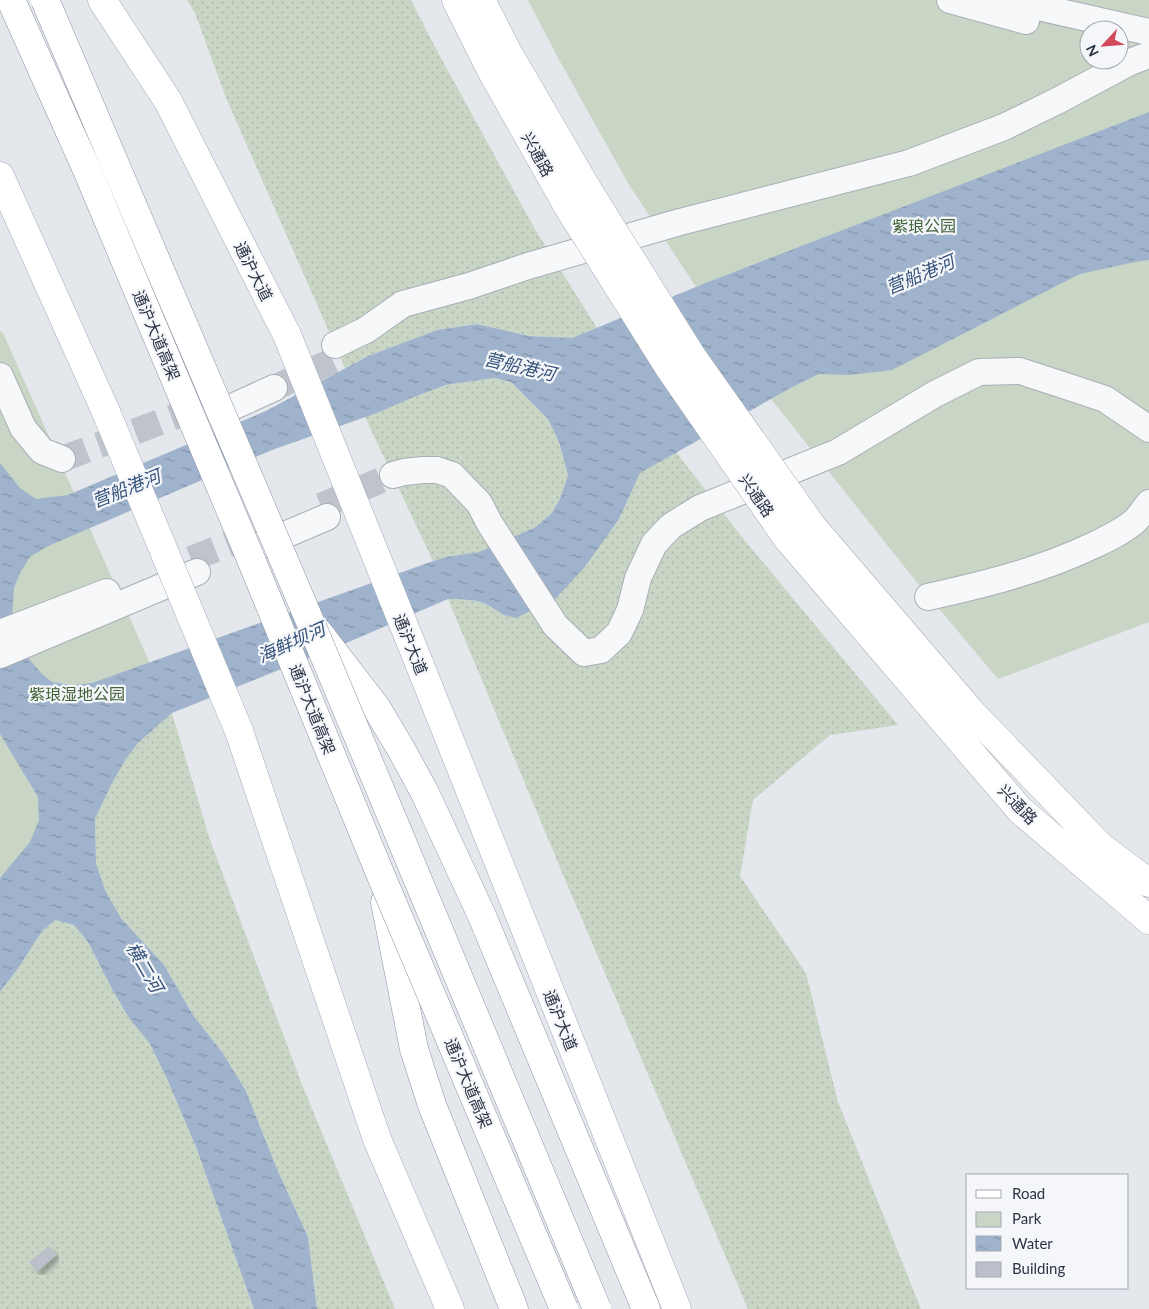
<svg xmlns="http://www.w3.org/2000/svg" width="1149" height="1309" font-family="Lato,'Noto Sans SC',sans-serif">
<style>
.grass{fill:url(#grass-dots)}
.park{fill:#c9d6c5;fill-rule:evenodd}
.water{fill:url(#water-ripples);fill-rule:evenodd}
.building{fill:#bbc0ca;filter:url(#shadow)}
.lines{fill:none;stroke-linecap:round;stroke-linejoin:round}
.street-tunnel{stroke:#bfc3cb;stroke-width:26;stroke-dasharray:26 13;stroke-linecap:butt}
.street-casing{stroke:#a9aeb7;stroke-width:28}
.secondary-casing{stroke:#a9aeb7;stroke-width:29}
.primary-casing{stroke:#a3abb8;stroke-width:29}
.highway-casing{stroke:#8b94a3;stroke-width:29}
.street{stroke:#f7f8fa;stroke-width:26}
.secondary{stroke:#fff;stroke-width:28}
.primary{stroke:#fff;stroke-width:28}
.highway{stroke:#fff;stroke-width:28}
.secondary-bridge-casing{stroke:#a9aeb7;stroke-width:29;stroke-linecap:butt}
.primary-bridge-casing{stroke:#a3abb8;stroke-width:29;stroke-linecap:butt}
.highway-bridge-casing{stroke:#8b94a3;stroke-width:29;stroke-linecap:butt}
.secondary-bridge{stroke:#fff;stroke-width:28}
.primary-bridge{stroke:#fff;stroke-width:28}
.highway-bridge{stroke:#fff;stroke-width:28}
.labels{text-anchor:middle;dominant-baseline:central;stroke-width:4.5;stroke-linejoin:round;paint-order:stroke}
.street-label{font-size:16px;fill:#2b3445;stroke:#f4f6f9}
.park-label{font-size:16px;fill:#3f6138;stroke:#f4f6f9}
.water-label{font-size:18px;font-style:italic;fill:#34527a;stroke:#f4f6f9}
</style>
<defs>
<pattern id="grass-dots" width="8" height="8" patternUnits="userSpaceOnUse" patternTransform="scale(1.25)"><rect width="8" height="8" fill="#c9d6c5"/><path d="M2 2h.1M6 6h.1" fill="none" stroke="#adb8ab" stroke-width="1.8" stroke-linecap="round"/></pattern>
<pattern id="water-ripples" width="26" height="14" patternUnits="userSpaceOnUse" patternTransform="scale(1.25)"><rect width="26" height="14" fill="#9fb4cc"/><path d="M2 4q2-2 4 0t4 0M15 11q2-2 4 0t4 0" fill="none" stroke="#8293a7"/></pattern>
<filter id="shadow"><feDropShadow dx="4.5" dy="4.5" stdDeviation="2.5" flood-color="#0004"/></filter>
</defs>
<rect width="100%" height="100%" fill="#e4e7ec"/>
<!-- grass -->
<path class="grass" d="M 187,0 L 411,0 L 435,47 L 536,231 L 597,328 L 572,338 L 529,336 L 477,324 L 437,330 L 368,356 L 345,368 L 226,98 L 195,13 Z
M 494,378 L 511,382 L 548,419 L 559,442 L 568,475 L 560,499 L 551,514 L 534,528 L 479,552 L 446,557 L 433,561 L 365,417 L 409,399 L 446,385 Z
M 676,452 L 742,537 L 898,725 L 830,735 L 753,800 L 740,876 L 806,973 L 838,1102 L 921,1309 L 748,1309 L 564,877 L 448,599 L 459,599 L 477,601 L 486,604 L 504,615 L 516,617 L 619,519 L 640,473 Z
M 172,713 L 210,840 L 301,1082 L 395,1309 L 317,1309 L 308,1237 L 277,1169 L 246,1091 L 222,1052 L 193,1015 L 164,965 L 121,918 L 105,890 L 96,863 L 95,819 L 112,783 L 126,759 L 138,743 Z
M 55,920 L 74,925 L 88,942 L 113,991 L 129,1018 L 150,1044 L 168,1081 L 196,1147 L 254,1309 L 0,1309 L 0,992 L 19,967 L 42,931 Z"/>
<!-- park -->
<path class="park" d="M 528,0 L 1149,0 L 1149,622 L 998,679 L 919,585 L 771,399 L 696,287 L 628,183 L 558,58 ZM 1089,30 L 1119,30 L 1119,60 L 1089,60 Z
M 0,331 L 3,333 L 172,713 L 138,743 L 126,759 L 112,783 L 42,931 L 19,967 L 0,992 Z"/>
<!-- water -->
<path class="water" d="M 1149,112 L 1149,260 L 1135,262 L 1080,274 L 892,370 L 849,375 L 819,374 L 794,386 L 640,473 L 619,519 L 584,568 L 556,598 L 516,618 L 504,615 L 486,604 L 477,601 L 459,599 L 448,599 L 351,641 L 172,713 L 138,743 L 126,759 L 112,783 L 95,819 L 96,863 L 105,890 L 121,918 L 164,965 L 193,1015 L 222,1052 L 246,1091 L 277,1169 L 308,1237 L 317,1309 L 254,1309 L 196,1147 L 168,1081 L 150,1044 L 129,1018 L 113,991 L 88,942 L 74,925 L 55,920 L 42,931 L 19,967 L 0,992 L 0,878 L 30,842 L 39,820 L 38,797 L 0,734 L 0,463 L 20,488 L 36,499 L 68,495 L 266,411 L 368,356 L 437,330 L 477,324 L 529,336 L 572,338 L 708,282 ZM 494,378 L 511,382 L 548,419 L 559,442 L 568,475 L 560,499 L 551,514 L 534,528 L 479,552 L 446,557 L 433,561 L 92,683 L 72,685 L 52,682 L 41,673 L 25,654 L 12,621 L 14,588 L 20,573 L 30,557 L 46,547 L 272,450 L 377,413 L 409,399 L 446,385 Z"/>
<!-- building -->
<path class="building" d="M 49,1246 L 56,1255 L 37,1272 L 29,1262 Z"/>
<g class="lines">
<!-- street-tunnel -->
<path class="street-tunnel" d="M 274,388 L 341,357
M 62,459 L 208,404
M 321,506 L 393,475
M 191,559 L 244,538"/>
<!-- street casing -->
<g class="street-casing">
<path id="street" d="M 950,0 L 1026,21
M 1007,0 L 1149,32
M 335,345 L 366,330 L 403,304 L 469,286 L 528,266 L 680,222 L 909,163 L 1004,127 L 1059,100 L 1130,62 L 1149,55
M 0,376 L 23,428 L 42,451 L 62,459
M 194,422 L 230,408 L 274,388
M 393,475 L 404,472 L 423,470 L 437,470 L 452,475 L 479,503 L 490,524 L 555,625 L 584,653 L 601,650 L 619,633 L 630,610 L 638,578 L 654,544 L 671,526 L 700,508 L 838,452 L 935,394 L 979,372 L 1020,371 L 1075,389 L 1105,399 L 1149,429
M 254,548 L 327,517
M 928,597 C 986,584 1039,571 1092,546 C 1107,539 1122,532 1135,521 C 1140,516 1144,509 1149,503
M 0,633 L 107,592
M 0,655 L 197,572"/>
</g>
<!-- secondary casing -->
<g class="secondary-casing">
<path id="secondary" d="M 456,0 L 491,70 L 567,205
M 481,0 L 507,51 L 589,192
M 812,526 L 972,713 L 1101,847 L 1149,883
M 787,538 L 1020,810 L 1149,920"/>
</g>
<!-- primary casing -->
<g class="primary-casing">
<path id="primary" d="M 102,0 L 168,101 L 287,335
M 0,176 L 106,412
M 419,663 L 677,1309
M 239,731 L 377,1139 L 450,1309"/>
</g>
<!-- highway casing -->
<g class="highway-casing">
<path id="highway" d="M 319,633 L 376,707 L 401,749 L 425,793 L 482,916 L 646,1309
M 385,902 L 414,1049 L 432,1105 L 514,1309"/>
</g>
<!-- street -->
<use href="#street" class="street"/>
<!-- secondary -->
<use href="#secondary" class="secondary"/>
<!-- primary -->
<use href="#primary" class="primary"/>
<!-- highway -->
<use href="#highway" class="highway"/>
<!-- secondary-bridge casing -->
<g class="secondary-bridge-casing">
<path id="secondary-bridge" d="M 589,192 L 691,355 L 812,526
M 567,205 L 670,369 L 787,538"/>
</g>
<!-- primary-bridge casing -->
<g class="primary-bridge-casing">
<path id="primary-bridge" d="M 287,335 L 419,663
M 106,412 L 239,731"/>
</g>
<!-- highway-bridge casing -->
<g class="highway-bridge-casing">
<path id="highway-bridge" d="M 11,0 L 87,170 L 248,552 L 379,871 L 564,1309
M 45,0 L 309,619 L 597,1309"/>
</g>
<!-- secondary-bridge -->
<use href="#secondary-bridge" class="secondary-bridge"/>
<!-- primary-bridge -->
<use href="#primary-bridge" class="primary-bridge"/>
<!-- highway-bridge -->
<use href="#highway-bridge" class="highway-bridge"/>
</g>
<g class="labels">
<!-- street labels -->
<g class="street-label">
<text transform="translate(538 154) rotate(61)">兴通路</text>
<text transform="translate(254 271) rotate(63)">通沪大道</text>
<text transform="translate(157 335) rotate(67)">通沪大道高架</text>
<text transform="translate(757 495) rotate(55)">兴通路</text>
<text transform="translate(411 644) rotate(68)">通沪大道</text>
<text transform="translate(313 709) rotate(68)">通沪大道高架</text>
<text transform="translate(1018 804) rotate(46)">兴通路</text>
<text transform="translate(561 1020) rotate(68)">通沪大道</text>
<text transform="translate(469 1083) rotate(67)">通沪大道高架</text>
</g>
<!-- park labels -->
<g class="park-label">
<text x="924" y="225">紫琅公园</text>
<text x="77" y="693">紫琅湿地公园</text>
</g>
<!-- water labels -->
<g class="water-label">
<text transform="translate(920 274) rotate(-23)">营船港河</text>
<text transform="translate(520 366) rotate(13)">营船港河</text>
<text transform="translate(126 488) rotate(-22)">营船港河</text>
<text transform="translate(291 642) rotate(-24)">海鲜坝河</text>
<text transform="translate(145 967) rotate(60)">横二河</text>
</g>
</g>
<!-- legend -->
<rect x="966" y="1174" width="162" height="115" fill="#f4f6f9" stroke="#a4a8b1"/>
<rect x="976" y="1190" width="25" height="8" fill="#ffffff" stroke="#a4a8b1"/>
<text x="1012" y="1199" font-size="15" fill="#2b3445">Road</text>
<rect x="976" y="1212" width="25" height="15" fill="#c9d6c5" stroke="#a4a8b1"/>
<text x="1012" y="1224" font-size="15" fill="#2b3445">Park</text>
<rect x="976" y="1236" width="25" height="15" fill="url(#water-ripples)" stroke="#a4a8b1"/>
<text x="1012" y="1249" font-size="15" fill="#2b3445">Water</text>
<rect x="976" y="1262" width="25" height="15" fill="#bbc0ca" stroke="#a4a8b1"/>
<text x="1012" y="1274" font-size="15" fill="#2b3445">Building</text>
<!-- north arrow -->
<g transform="translate(1104 45) rotate(244)"><circle r="24" fill="#f4f6f9" stroke="#a4a8b1"/>
<path d="M0-4L9 19L0 12L-9 19Z" fill="#d1495b"/>
<text y="-8" font-size="14" font-weight="bold" text-anchor="middle" fill="#2b3445">N</text>
</g>
</svg>
